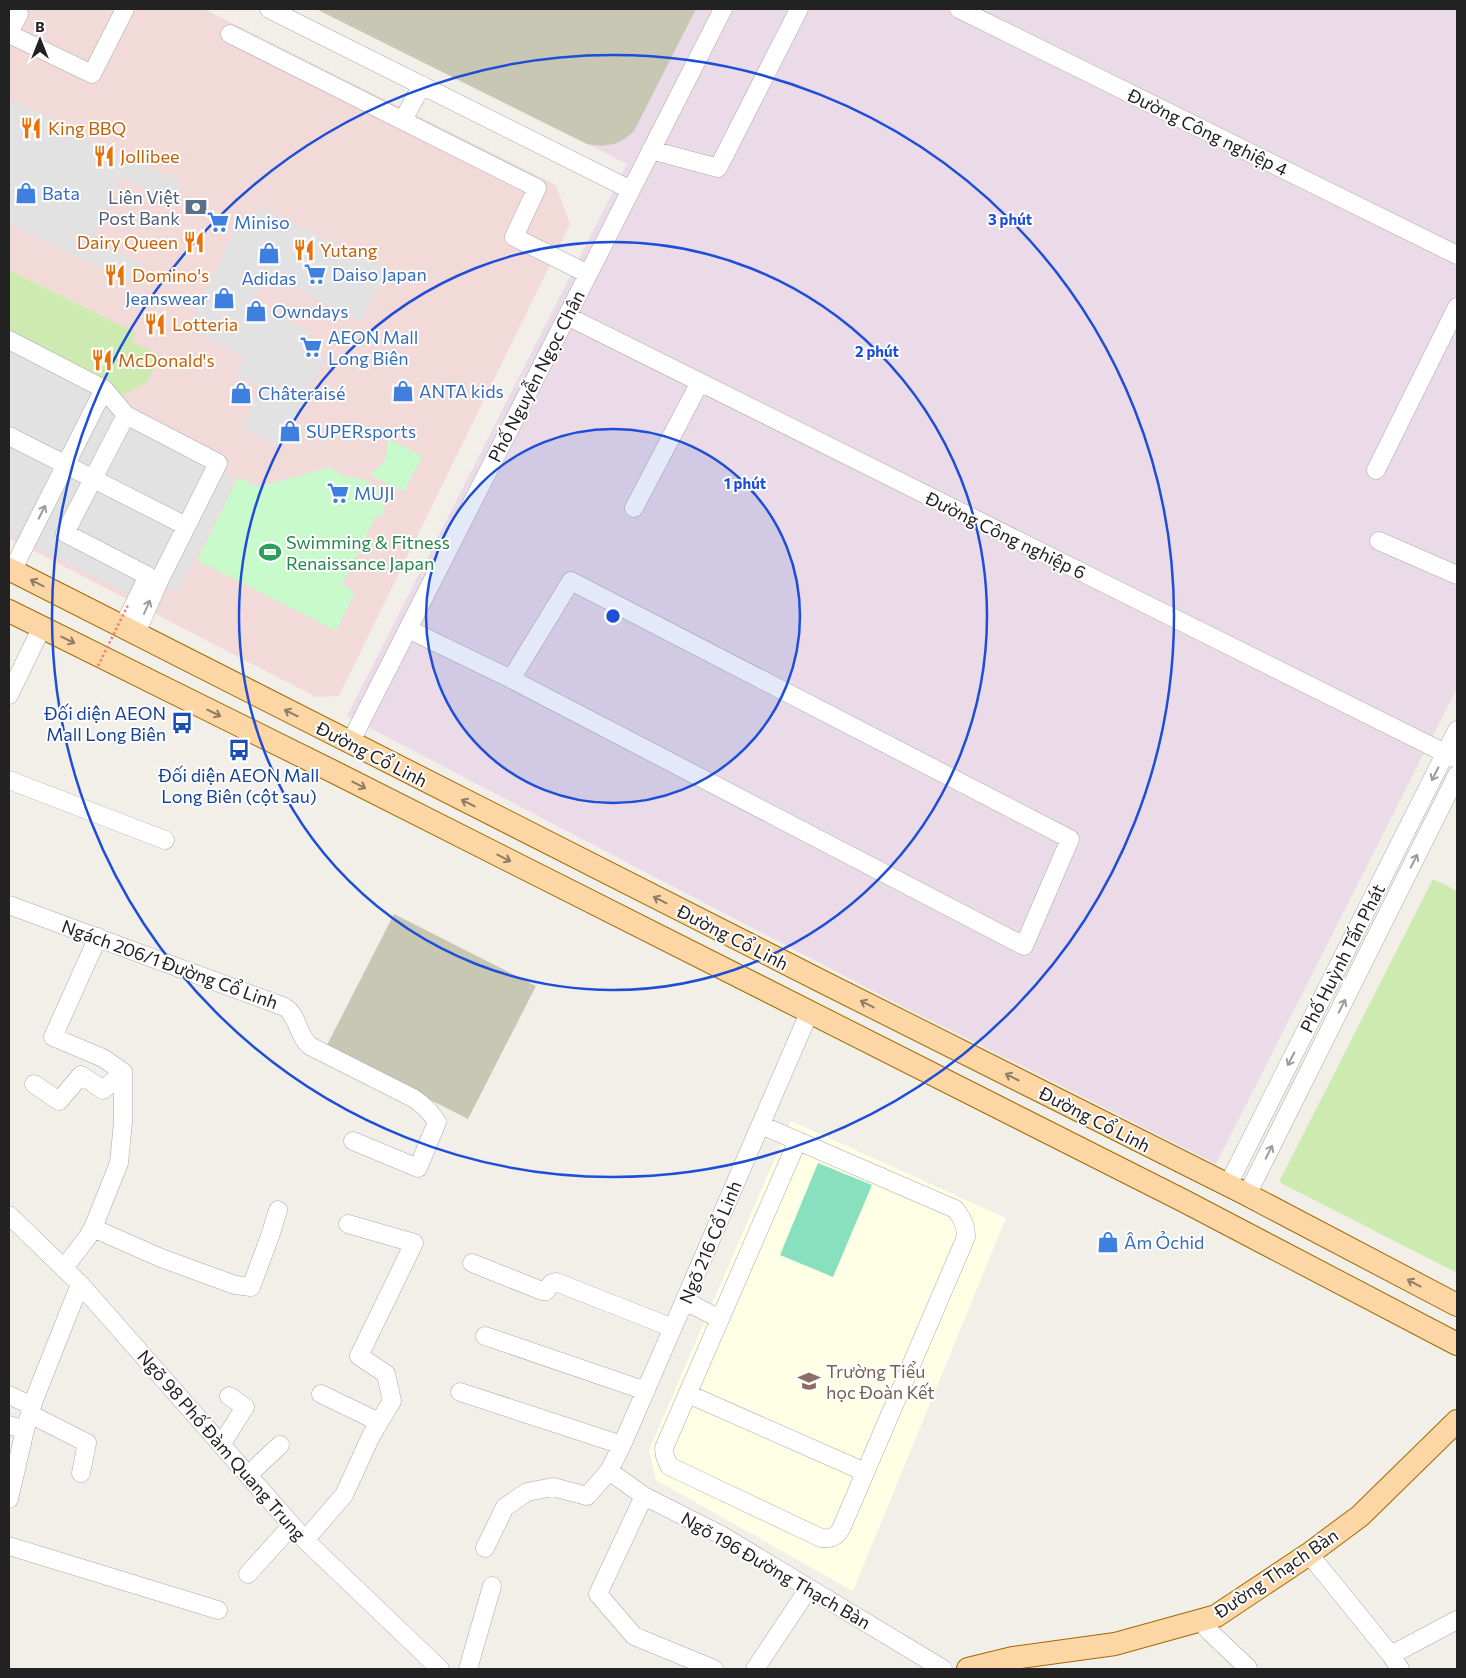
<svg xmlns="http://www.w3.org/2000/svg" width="1466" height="1678" font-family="Commissioner,sans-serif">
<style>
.commercial{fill:#f2dad9}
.industrial{fill:#ebdbe8}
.education{fill:#ffffe5}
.construction{fill:#c7c7b4}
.grass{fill:#cdebb0}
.park{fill:#c8facc}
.pitch{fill:#88e0be}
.parking{fill:#e2e2e2}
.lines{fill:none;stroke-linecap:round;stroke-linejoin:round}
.minor-casing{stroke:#a9a9a9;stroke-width:19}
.major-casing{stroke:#a06b00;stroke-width:24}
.minor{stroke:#fff;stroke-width:18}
.major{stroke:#fcd6a4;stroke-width:22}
.path-bridge{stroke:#fa8072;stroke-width:2.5;stroke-dasharray:2.5 2.5;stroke-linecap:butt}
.oneway{stroke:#9c9c9c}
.oneway2{stroke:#8f7c63}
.ring{fill:none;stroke:#1d4ed8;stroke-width:2.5}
.labels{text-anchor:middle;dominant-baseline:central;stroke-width:4;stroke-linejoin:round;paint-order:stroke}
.food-label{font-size:18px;fill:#c56008;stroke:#fff;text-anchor:start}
.street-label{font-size:18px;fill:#222;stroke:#fff}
.shop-label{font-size:18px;fill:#366cbe;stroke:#fff;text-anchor:start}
.service-label{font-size:18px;fill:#4e5e75;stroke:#fff;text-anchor:end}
.leisure-label{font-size:18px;fill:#27864d;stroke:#fff;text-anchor:start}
.transit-label{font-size:18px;fill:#164399;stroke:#fff;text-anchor:end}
.education-label{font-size:18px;fill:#785e54;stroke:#fff;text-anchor:start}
.centre{fill:#1d4ed8;stroke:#fff;stroke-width:2.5}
.ring-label{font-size:15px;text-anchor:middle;font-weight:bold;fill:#1d4ed8;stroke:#fff;stroke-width:4;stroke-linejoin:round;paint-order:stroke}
</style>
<rect width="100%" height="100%" fill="#f2efe9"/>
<!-- commercial -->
<path class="commercial" d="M 9,9 L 204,9 L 556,185 L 570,224 L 339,696 L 316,697 L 9,538 Z"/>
<!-- industrial -->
<path class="industrial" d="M 317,9 L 1457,9 L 1457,688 L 1216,1164 L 902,1006 L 347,716 L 627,164 Z"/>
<!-- education -->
<path class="education" d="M 791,1121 L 1006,1218 L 853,1591 L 656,1480 L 649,1450 Z"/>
<!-- construction -->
<path class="construction" d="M 316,9 L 696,9 L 634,131 L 625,139 L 614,144 L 601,146 L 587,144 Z
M 394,914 L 536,986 L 468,1119 L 326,1047 Z"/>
<!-- grass -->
<path class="grass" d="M 9,270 L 136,333 L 132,342 L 159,355 L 148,382 L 123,395 L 9,336 Z
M 1433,879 L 1457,891 L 1457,1273 L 1279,1182 Z"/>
<!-- park -->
<path class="park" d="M 387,439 L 422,456 L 404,492 L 370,475 C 384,466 389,456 387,439 Z
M 330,467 C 339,473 346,480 357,477 L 381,489 L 375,500 L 386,505 L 381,517 L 376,515 L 342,585 L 355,592 L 336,631 L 197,560 L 238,477 L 258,487 Z"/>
<!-- pitch -->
<path class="pitch" d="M 818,1163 L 872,1185 L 833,1277 L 780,1255 Z"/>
<!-- parking -->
<path class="parking" d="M 9,99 L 182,183 L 173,202 L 122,177 L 91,239 L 145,266 L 136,285 L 9,224 Z
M 259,206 L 386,269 L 361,321 L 265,273 L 251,302 L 309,331 L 302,347 L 325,358 L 280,447 L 242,428 L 261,387 L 236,375 L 245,357 L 188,329 L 241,216 L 252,220 Z
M 9,336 L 123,395 L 131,409 L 224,456 L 217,470 L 235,479 L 178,592 L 167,586 L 150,585 L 135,597 L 9,533 Z"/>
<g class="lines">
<!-- minor casing -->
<g class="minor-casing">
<path id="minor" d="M 9,9 L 19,14 L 9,33
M 269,9 L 631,190
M 959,9 L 1457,255
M 9,34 L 92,74 L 125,9
M 230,34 L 537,188 L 514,237 L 588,274
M 403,120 L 422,85
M 651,150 L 718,168 L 799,9
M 567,316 L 1457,759
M 9,340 L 104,389 L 126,415 L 218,463 L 159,581 L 136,633
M 9,436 L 186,526
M 1376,470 L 1457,307
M 634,508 L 700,382
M 1379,541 L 1457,575
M 12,571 L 104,389
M 123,627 L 148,576 L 65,533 L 126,415
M 408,629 L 511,679 L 1024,946 L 1070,839 L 571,581 L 511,679
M 9,695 L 42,627
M 350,743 L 723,9
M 9,780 L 165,840
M 9,905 L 285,1007 C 299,1017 297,1035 310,1046 L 413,1098 C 424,1105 431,1112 437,1122 L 418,1168 L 353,1141
M 34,1084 L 59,1101 L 81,1075 L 103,1090 L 123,1072
M 761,1125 L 955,1209 C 962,1218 966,1225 966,1237 L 841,1529 C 835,1538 831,1539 821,1538 L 669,1466 L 665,1456 L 664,1448 L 797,1142
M 1228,1185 L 1457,730
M 1247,1195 L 1457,775
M 9,1215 L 80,1284 L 305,1540 L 440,1669
M 93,1228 L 161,1258 L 235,1285 L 251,1287 L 270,1236 L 278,1210
M 472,1263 L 542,1291 L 546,1291 L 552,1283 L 556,1282 L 673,1328
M 64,1268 L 87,1238 L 93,1228 L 119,1163 L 123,1122 L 123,1072 L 103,1058 L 53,1037 L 98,937
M 685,1301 L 720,1319
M 485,1336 L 646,1391
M 460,1392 L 622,1445
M 321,1394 L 379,1422
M 688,1394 L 865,1472
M 9,1395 L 32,1406
M 30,1414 L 87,1443 L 81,1473
M 9,1425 L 25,1430
M 221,1445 L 245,1407 L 229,1396
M 609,1471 L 644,1496 L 721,1535 L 943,1669
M 248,1475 L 280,1445
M 644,1496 L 598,1594 L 634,1636 L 714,1669
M 9,1499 L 25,1430 L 34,1400 L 80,1284
M 305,1540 L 344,1495 L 371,1436 L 392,1401 L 386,1374 L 359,1356 L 414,1243 L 348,1224
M 9,1546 L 218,1610
M 485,1548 L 505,1507 L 527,1492 L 553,1487 L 587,1496 L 609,1471 L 622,1445 L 809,1013
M 1309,1554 L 1391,1655 L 1400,1669
M 248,1574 L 292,1525
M 1200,1620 L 1210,1632 L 1248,1668 L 1247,1669
M 1391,1655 L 1457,1620
M 468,1669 L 492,1586
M 755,1669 L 809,1588"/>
</g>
<!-- major casing -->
<g class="major-casing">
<path id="major" d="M 9,569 L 823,982 L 1244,1193 L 1457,1305
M 9,611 L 334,772 L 1184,1201 L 1457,1344
M 968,1669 L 1013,1658 L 1115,1644 L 1216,1616 L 1309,1554 L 1360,1516 L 1457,1421"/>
</g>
<!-- minor -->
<use href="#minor" class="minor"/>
<!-- major -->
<use href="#major" class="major"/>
<!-- path-bridge -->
<path class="path-bridge" d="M 98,666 L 128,605"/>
</g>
<!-- one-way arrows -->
<defs><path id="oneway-shaft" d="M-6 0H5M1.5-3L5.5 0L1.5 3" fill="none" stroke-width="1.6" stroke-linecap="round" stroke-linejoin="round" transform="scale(1.25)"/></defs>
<g class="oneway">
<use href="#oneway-shaft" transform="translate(42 512) rotate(-63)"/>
<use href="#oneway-shaft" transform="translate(147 607) rotate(-66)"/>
<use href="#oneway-shaft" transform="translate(1435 774) rotate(117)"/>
<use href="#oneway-shaft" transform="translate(1414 861) rotate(-63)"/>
<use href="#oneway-shaft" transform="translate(1342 1006) rotate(-63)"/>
<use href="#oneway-shaft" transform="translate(1291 1059) rotate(117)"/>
<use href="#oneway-shaft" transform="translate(1269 1152) rotate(-63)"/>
</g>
<g class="oneway2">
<use href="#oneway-shaft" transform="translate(37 583) rotate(-153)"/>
<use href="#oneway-shaft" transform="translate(68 640) rotate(26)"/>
<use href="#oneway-shaft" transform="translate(214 713) rotate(26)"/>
<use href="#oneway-shaft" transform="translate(291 713) rotate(-153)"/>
<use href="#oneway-shaft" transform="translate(359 785) rotate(27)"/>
<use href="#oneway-shaft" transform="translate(468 803) rotate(-153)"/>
<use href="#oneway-shaft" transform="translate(504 858) rotate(27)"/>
<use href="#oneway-shaft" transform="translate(660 900) rotate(-153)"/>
<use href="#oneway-shaft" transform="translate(867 1004) rotate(-153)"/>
<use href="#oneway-shaft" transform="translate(1012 1077) rotate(-153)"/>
<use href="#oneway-shaft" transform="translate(1414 1283) rotate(-152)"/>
</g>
<!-- distance rings -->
<circle cx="613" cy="616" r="187" fill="#1d4ed8" fill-opacity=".12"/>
<g class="ring">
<circle cx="613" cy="616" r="187"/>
<circle cx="613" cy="616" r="374"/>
<circle cx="613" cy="616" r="561"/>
</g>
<!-- icons -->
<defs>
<g id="restaurant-bare" transform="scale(1.725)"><path d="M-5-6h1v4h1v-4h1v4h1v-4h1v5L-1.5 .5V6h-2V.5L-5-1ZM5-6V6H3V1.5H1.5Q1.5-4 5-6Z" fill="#e8710a" stroke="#fff" stroke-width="2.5" paint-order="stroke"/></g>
<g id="shop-bare" transform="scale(1.725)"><path d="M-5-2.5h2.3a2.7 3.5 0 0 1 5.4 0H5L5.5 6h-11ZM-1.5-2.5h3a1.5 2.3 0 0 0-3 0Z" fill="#3f7fe0" stroke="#fff" stroke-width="2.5" paint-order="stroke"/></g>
<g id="bank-bare" transform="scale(1.725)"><path d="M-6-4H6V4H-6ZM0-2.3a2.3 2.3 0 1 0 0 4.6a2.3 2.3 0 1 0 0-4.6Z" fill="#5c6f8a" stroke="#fff" stroke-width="2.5" paint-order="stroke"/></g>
<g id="supermarket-bare" transform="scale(1.725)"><path d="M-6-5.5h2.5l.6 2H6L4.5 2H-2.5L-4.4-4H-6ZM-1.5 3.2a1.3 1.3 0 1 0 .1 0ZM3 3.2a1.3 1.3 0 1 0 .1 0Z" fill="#3f7fe0" stroke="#fff" stroke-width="2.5" paint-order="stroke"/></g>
<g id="stadium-bare" transform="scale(1.725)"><path d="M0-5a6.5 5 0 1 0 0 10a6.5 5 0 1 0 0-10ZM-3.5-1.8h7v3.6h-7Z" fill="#2e9e5b" stroke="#fff" stroke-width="2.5" paint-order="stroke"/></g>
<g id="bus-bare" transform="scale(1.725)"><path d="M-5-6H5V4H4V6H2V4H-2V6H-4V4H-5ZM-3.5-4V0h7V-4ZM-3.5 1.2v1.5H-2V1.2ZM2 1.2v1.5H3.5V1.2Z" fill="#1a4fb4" stroke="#fff" stroke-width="2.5" paint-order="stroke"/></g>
<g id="school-bare" transform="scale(1.725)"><path d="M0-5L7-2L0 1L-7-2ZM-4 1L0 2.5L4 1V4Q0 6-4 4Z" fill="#8d6e63" stroke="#fff" stroke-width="2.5" paint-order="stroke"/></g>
</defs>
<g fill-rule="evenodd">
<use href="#restaurant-bare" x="31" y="128"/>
<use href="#restaurant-bare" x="104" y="156"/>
<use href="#shop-bare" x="26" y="193"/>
<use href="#bank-bare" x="196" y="207"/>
<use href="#supermarket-bare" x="218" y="222"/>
<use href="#restaurant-bare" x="194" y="242"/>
<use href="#restaurant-bare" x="304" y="250"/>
<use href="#shop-bare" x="269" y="253"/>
<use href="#supermarket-bare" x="315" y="274"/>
<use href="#restaurant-bare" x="115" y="275"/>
<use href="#shop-bare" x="224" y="298"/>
<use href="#shop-bare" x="256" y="311"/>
<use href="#restaurant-bare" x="155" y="324"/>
<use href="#supermarket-bare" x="311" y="347"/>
<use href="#restaurant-bare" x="102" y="360"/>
<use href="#shop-bare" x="403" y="391"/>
<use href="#shop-bare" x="241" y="393"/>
<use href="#shop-bare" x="290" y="431"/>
<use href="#supermarket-bare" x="338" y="493"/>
<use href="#stadium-bare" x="270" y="552"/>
<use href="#bus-bare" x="182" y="723"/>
<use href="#bus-bare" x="239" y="750"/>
<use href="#shop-bare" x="1108" y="1242"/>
<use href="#school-bare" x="809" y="1381"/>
</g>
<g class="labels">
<!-- food labels -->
<g class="food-label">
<text x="48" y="128">King BBQ</text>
<text x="120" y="156">Jollibee</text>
<text x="178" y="242" text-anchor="end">Dairy Queen</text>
<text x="320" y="250">Yutang</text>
<text x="132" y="275">Domino's</text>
<text x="172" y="324">Lotteria</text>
<text x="118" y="360">McDonald's</text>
</g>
<!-- street labels -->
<g class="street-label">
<text transform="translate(1208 132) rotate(26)">Đường Công nghiệp 4</text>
<text transform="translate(536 376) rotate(-63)">Phố Nguyễn Ngọc Chân</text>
<text transform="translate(1006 535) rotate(26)">Đường Công nghiệp 6</text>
<text transform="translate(372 754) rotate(27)">Đường Cổ Linh</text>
<text transform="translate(733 937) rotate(27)">Đường Cổ Linh</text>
<text transform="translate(1342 958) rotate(-63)">Phố Huỳnh Tấn Phát</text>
<text transform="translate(170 964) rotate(20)">Ngách 206/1 Đường Cổ Linh</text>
<text transform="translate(1095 1119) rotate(27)">Đường Cổ Linh</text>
<text transform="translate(710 1242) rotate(-67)">Ngõ 216 Cổ Linh</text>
<text transform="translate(222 1445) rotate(49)">Ngõ 98 Phố Đàm Quang Trung</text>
<text transform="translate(776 1570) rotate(30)">Ngõ 196 Đường Thạch Bàn</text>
<text transform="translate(1276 1573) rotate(-34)">Đường Thạch Bàn</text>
</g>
<!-- shop labels -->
<g class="shop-label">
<text x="42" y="193">Bata</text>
<text x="234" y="222">Miniso</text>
<text x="332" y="274">Daiso Japan</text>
<text x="269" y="278" text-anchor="middle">Adidas</text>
<text x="208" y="298" text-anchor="end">Jeanswear</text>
<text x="272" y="311">Owndays</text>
<text x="328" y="337">AEON Mall<tspan x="328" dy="21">Long Biên</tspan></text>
<text x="419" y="391">ANTA kids</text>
<text x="258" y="393">Châteraisé</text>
<text x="306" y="431">SUPERsports</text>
<text x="354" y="493">MUJI</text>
<text x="1124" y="1242">Âm Ỏchid</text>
</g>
<!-- service labels -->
<g class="service-label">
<text x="180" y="197">Liên Việt<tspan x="180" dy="21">Post Bank</tspan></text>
</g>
<!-- leisure labels -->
<g class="leisure-label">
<text x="286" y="542">Swimming &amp; Fitness<tspan x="286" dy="21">Renaissance Japan</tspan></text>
</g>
<!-- transit labels -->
<g class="transit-label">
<text x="166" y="713">Đối diện AEON<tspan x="166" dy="21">Mall Long Biên</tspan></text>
<text x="239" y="775" text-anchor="middle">Đối diện AEON Mall<tspan x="239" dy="21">Long Biên (cột sau)</tspan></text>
</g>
<!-- education labels -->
<g class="education-label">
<text x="826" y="1371">Trường Tiểu<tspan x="826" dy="21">học Đoàn Kết</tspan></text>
</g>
</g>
<circle cx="613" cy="616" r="8" class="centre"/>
<g class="ring-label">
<text x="1010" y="225">3 phút</text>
<text x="877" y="357">2 phút</text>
<text x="745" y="489">1 phút</text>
</g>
<!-- border -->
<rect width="1466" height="1678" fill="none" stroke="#222222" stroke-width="20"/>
<!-- north arrow -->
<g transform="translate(40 40)" stroke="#ffffff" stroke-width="4" paint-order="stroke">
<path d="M0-4L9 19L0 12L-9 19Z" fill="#222222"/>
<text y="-8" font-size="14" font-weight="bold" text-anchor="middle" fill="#222222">B</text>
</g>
</svg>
